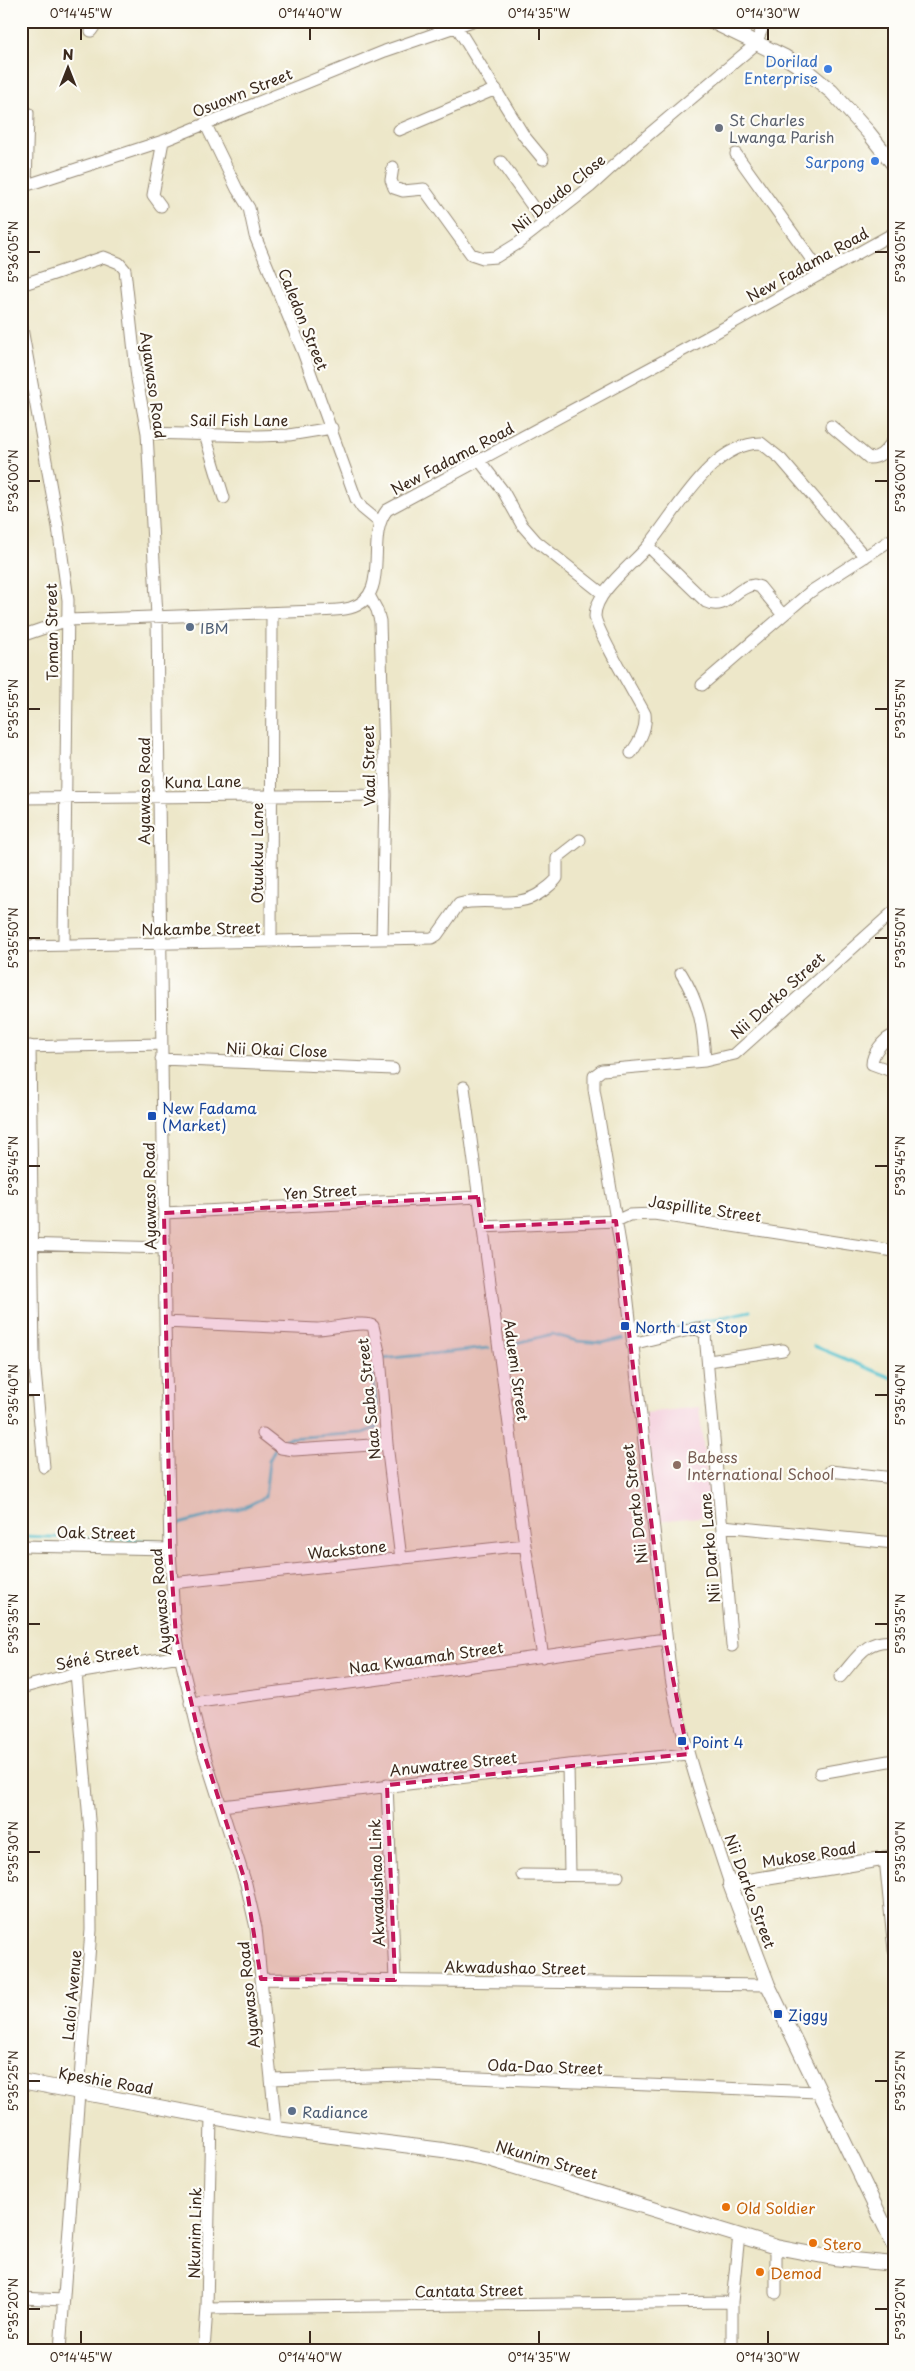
<svg xmlns="http://www.w3.org/2000/svg" width="915" height="2371" font-family="'Playpen Sans',sans-serif">
<style>
.built{fill:#f4cfdd}
.lines{fill:none;stroke-linecap:round;stroke-linejoin:round}
.stream{stroke:#56c2ce;stroke-width:3}
.minor-casing{stroke:#948874;stroke-width:13}
.tertiary-casing{stroke:#948874;stroke-width:16}
.minor{stroke:#fff;stroke-width:11}
.tertiary{stroke:#fff;stroke-width:14}
.marked{fill:#c2185b;fill-opacity:0.2;stroke:#c2185b;stroke-width:4;stroke-dasharray:10 6;stroke-linejoin:round}
.ticks{fill:none;stroke:#3b2a1e;stroke-width:2}
.shop-dot{fill:#3f7fe0;stroke:#fdfcf7;stroke-width:2}
.worship-dot{fill:#6b7280;stroke:#fdfcf7;stroke-width:2}
.service-dot{fill:#5c6f8a;stroke:#fdfcf7;stroke-width:2}
.transit-dot{fill:#1a4fb4;stroke:#fdfcf7;stroke-width:2}
.education-dot{fill:#8d6e63;stroke:#fdfcf7;stroke-width:2}
.food-dot{fill:#e8710a;stroke:#fdfcf7;stroke-width:2}
.labels{text-anchor:middle;dominant-baseline:central;stroke-width:4.5;stroke-linejoin:round;paint-order:stroke}
.shop-label{font-size:15px;fill:#366cbe;stroke:#fdfcf7;text-anchor:end}
.street-label{font-size:15px;fill:#3b2a1e;stroke:#fdfcf7}
.worship-label{font-size:15px;fill:#5b616d;stroke:#fdfcf7;text-anchor:start}
.service-label{font-size:15px;fill:#4e5e75;stroke:#fdfcf7;text-anchor:start}
.transit-label{font-size:15px;fill:#164399;stroke:#fdfcf7;text-anchor:start}
.education-label{font-size:15px;fill:#785e54;stroke:#fdfcf7;text-anchor:start}
.food-label{font-size:15px;fill:#c56008;stroke:#fdfcf7;text-anchor:start}
.neatline{fill:none;stroke:#3b2a1e;stroke-width:2}
.ticks-label{font-size:12px;text-anchor:middle;fill:#3b2a1e}
</style>
<rect width="100%" height="100%" fill="#fdfcf7"/>
<filter id="ink" filterUnits="userSpaceOnUse"><feTurbulence type="fractalNoise" baseFrequency=".02" numOctaves="2"/><feDisplacementMap in="SourceGraphic" scale="10" xChannelSelector="R" yChannelSelector="G"/><feConvolveMatrix kernelMatrix="1 2 1 2 8 2 1 2 1" color-interpolation-filters="sRGB"/></filter>
<filter id="wash" filterUnits="userSpaceOnUse"><feTurbulence type="fractalNoise" baseFrequency=".0096" numOctaves="4" result="noise"/><feDisplacementMap in="SourceGraphic" scale="20" xChannelSelector="R" yChannelSelector="G"/><feGaussianBlur stdDeviation="1.12" result="paint"/><feColorMatrix in="noise" values="0 0 0 0 0 0 0 0 0 0 0 0 0 0 0 0 0 1.4 0 .05"/><feComposite in="paint" operator="in"/></filter>
<g filter="url(#wash)">
<rect width="100%" height="100%" fill="#ede7c9"/>
<!-- built -->
<path class="built" d="M 699,1407 L 711,1516 L 656,1521 L 644,1413 Z"/>
<g class="lines">
<!-- stream -->
<path class="stream" d="M 639,1335 L 750,1311
M 504,1346 L 552,1334 L 577,1341 L 602,1343 L 622,1338
M 814,1346 L 894,1379
M 382,1359 L 489,1348
M 280,1442 L 288,1438 L 363,1433 L 375,1428 L 378,1423 L 373,1372 L 377,1361
M 178,1524 L 245,1507 L 265,1497 L 269,1461 L 276,1447
M 21,1536 L 157,1541"/>
</g>
</g>
<g filter="url(#ink)">
<g class="lines">
<!-- minor casing -->
<g class="minor-casing">
<path id="minor" d="M 457,27 L 524,136 L 543,159
M 91,31 L 98,21
M 205,123 L 237,189 L 249,208 L 255,236 L 303,352 L 356,499 L 362,508 L 379,522
M 399,130 L 496,89
M 736,154 L 822,274
M 501,162 L 545,224
M 393,167 L 391,180 L 394,188 L 403,191 L 424,189 L 471,254 L 483,258 L 496,257 L 517,244 L 590,187 L 635,146 L 756,44 L 765,21
M 26,185 L 28,113
M 21,187 L 163,141 L 385,51 L 472,21
M 161,206 L 153,195 L 163,141
M 21,285 L 104,257 L 119,263 L 125,270 L 137,379 L 147,433 L 157,616 L 165,1322 L 170,1549 L 174,1618 L 180,1656 L 201,1744 L 246,1884 L 256,1928 L 276,2129
M 21,323 L 58,527 L 68,600 L 64,943
M 831,426 L 869,458 C 882,458 887,448 894,440
M 147,433 L 258,436 L 289,435 L 332,428
M 205,435 L 224,498
M 479,460 L 503,491 L 522,525 L 536,541 L 603,594
M 648,546 L 706,602 C 727,612 734,587 754,585 L 760,587 L 782,614
M 369,595 L 377,610 L 380,621 L 385,795 L 382,939
M 21,636 L 68,620 L 316,611 C 327,610 339,611 350,608 C 393,596 364,538 387,510 L 704,339 L 894,233
M 702,685 L 810,592 L 894,538
M 631,753 C 639,742 647,729 645,714 C 636,697 596,630 595,616 C 595,592 632,565 647,547 C 675,515 710,443 761,443 L 781,459 L 865,557
M 21,798 L 385,795
M 271,942 L 272,613
M 21,946 L 432,938 L 437,935 L 459,904 C 488,896 517,911 543,891 C 548,887 554,883 557,878 L 557,858 L 580,840
M 681,973 C 700,1004 703,1025 705,1061
M 894,1035 C 884,1038 872,1054 872,1064 L 894,1072
M 30,1046 L 34,1360 L 44,1467
M 21,1047 L 161,1044
M 161,1059 L 393,1069
M 464,1087 L 525,1545 L 543,1657
M 164,1213 L 478,1197
M 482,1227 L 616,1221 L 629,1215 L 654,1214 L 894,1251
M 21,1244 L 165,1248
M 165,1322 L 317,1329 C 330,1329 364,1320 373,1326 L 380,1356 L 387,1444 L 401,1559
M 632,1344 L 697,1328 L 705,1334 L 732,1646
M 709,1361 L 783,1350
M 21,1391 L 36,1391
M 263,1434 L 281,1448 L 294,1450 L 387,1444
M 830,1471 L 894,1478
M 723,1526 L 894,1543
M 21,1546 L 170,1549
M 172,1583 L 525,1545
M 840,1677 C 857,1658 866,1638 894,1642
M 21,1688 L 76,1673 L 180,1656
M 190,1703 L 373,1680 L 665,1639
M 568,1765 L 570,1874
M 820,1773 L 894,1760
M 387,1785 L 395,1980
M 222,1806 L 568,1765 L 688,1754
M 885,1858 L 894,1950
M 522,1875 L 618,1876
M 730,1884 C 708,1816 683,1748 671,1678 L 624,1267 L 594,1089 L 594,1076 L 602,1070 L 705,1061 L 735,1054 L 894,911
M 261,1979 L 768,1985
M 271,2079 L 403,2075 L 818,2092
M 776,2293 L 776,2247
M 21,2298 L 63,2300
M 207,2308 L 732,2302
M 60,2350 L 91,1930 L 90,1831 L 76,1673
M 204,2350 L 207,2308 L 211,2116
M 732,2350 L 732,2302 L 739,2235"/>
</g>
<!-- tertiary casing -->
<g class="tertiary-casing">
<path id="tertiary" d="M 711,21 L 785,57 L 808,72 L 832,92 L 868,132 L 894,165
M 894,1857 L 730,1884 L 768,1985 L 894,2245
M 21,2081 L 276,2129 L 443,2150 L 489,2159 L 776,2247 L 833,2258 L 894,2264"/>
</g>
<!-- minor -->
<use href="#minor" class="minor"/>
<!-- tertiary -->
<use href="#tertiary" class="tertiary"/>
</g>
</g>
<!-- marked area -->
<path class="marked" d="M 478,1197 L 482,1227 L 616,1221 L 665,1639 L 688,1754 L 387,1785 L 395,1980 L 261,1979 L 246,1884 L 201,1744 L 176,1637 L 170,1549 L 164,1213 Z"/>
<!-- ticks -->
<path class="ticks" d="M 81,28 L 81,40M 310,28 L 310,40M 539,28 L 539,40M 768,28 L 768,40M 28,252 L 40,252M 875,252 L 888,252M 28,481 L 40,481M 875,481 L 888,481M 28,709 L 40,709M 875,709 L 888,709M 28,938 L 40,938M 875,938 L 888,938M 28,1166 L 40,1166M 875,1166 L 888,1166M 28,1395 L 40,1395M 875,1395 L 888,1395M 28,1624 L 40,1624M 875,1624 L 888,1624M 28,1852 L 40,1852M 875,1852 L 888,1852M 28,2081 L 40,2081M 875,2081 L 888,2081M 28,2309 L 40,2309M 875,2309 L 888,2309M 81,2331 L 81,2344M 310,2331 L 310,2344M 539,2331 L 539,2344M 768,2331 L 768,2344"/>
<!-- markers -->
<g class="shop-dot">
<circle cx="828" cy="69" r="5"/>
<circle cx="875" cy="161" r="5"/>
</g>
<circle class="worship-dot" cx="719" cy="128" r="5"/>
<g class="service-dot">
<circle cx="190" cy="627" r="5"/>
<circle cx="292" cy="2111" r="5"/>
</g>
<g class="transit-dot">
<rect x="147" y="1111" width="10" height="10" rx="2.5"/>
<rect x="620" y="1321" width="10" height="10" rx="2.5"/>
<rect x="677" y="1736" width="10" height="10" rx="2.5"/>
<rect x="773" y="2009" width="10" height="10" rx="2.5"/>
</g>
<circle class="education-dot" cx="677" cy="1465" r="5"/>
<g class="food-dot">
<circle cx="726" cy="2207" r="5"/>
<circle cx="813" cy="2243" r="5"/>
<circle cx="760" cy="2272" r="5"/>
</g>
<g class="labels">
<!-- shop labels -->
<g class="shop-label">
<text x="818" y="60">Dorilad<tspan x="818" dy="17">Enterprise</tspan></text>
<text x="865" y="161">Sarpong</text>
</g>
<!-- street labels -->
<g class="street-label">
<text transform="translate(242 92) rotate(-22)">Osuown Street</text>
<text transform="translate(558 193) rotate(-39)">Nii Doudo Close</text>
<text transform="translate(807 264) rotate(-29)">New Fadama Road</text>
<text transform="translate(304 319) rotate(68)">Caledon Street</text>
<text transform="translate(154 385) rotate(82)">Ayawaso Road</text>
<text x="239" y="419">Sail Fish Lane</text>
<text transform="translate(452 458) rotate(-28)">New Fadama Road</text>
<text transform="translate(51 632) rotate(-91)">Toman Street</text>
<text transform="translate(368 766) rotate(-91)">Vaal Street</text>
<text transform="translate(203 781) rotate(-1)">Kuna Lane</text>
<text transform="translate(143 791) rotate(-90)">Ayawaso Road</text>
<text transform="translate(256 853) rotate(-90)">Otuukuu Lane</text>
<text transform="translate(201 928) rotate(-1)">Nakambe Street</text>
<text transform="translate(777 995) rotate(-42)">Nii Darko Street</text>
<text transform="translate(277 1049) rotate(2)">Nii Okai Close</text>
<text transform="translate(320 1191) rotate(-3)">Yen Street</text>
<text transform="translate(149 1196) rotate(-91)">Ayawaso Road</text>
<text transform="translate(705 1208) rotate(8)">Jaspillite Street</text>
<text transform="translate(517 1370) rotate(82)">Aduemi Street</text>
<text transform="translate(368 1399) rotate(-96)">Naa Saba Street</text>
<text transform="translate(634 1504) rotate(-97)">Nii Darko Street</text>
<text transform="translate(96 1532) rotate(1)">Oak Street</text>
<text transform="translate(709 1548) rotate(-95)">Nii Darko Lane</text>
<text transform="translate(347 1549) rotate(-6)">Wackstone</text>
<text transform="translate(160 1602) rotate(-95)">Ayawaso Road</text>
<text transform="translate(97 1656) rotate(-11)">Séné Street</text>
<text transform="translate(426 1657) rotate(-8)">Naa Kwaamah Street</text>
<text transform="translate(453 1763) rotate(-6)">Anuwatree Street</text>
<text transform="translate(809 1854) rotate(-9)">Mukose Road</text>
<text transform="translate(376 1883) rotate(-92)">Akwadushao Link</text>
<text transform="translate(751 1891) rotate(70)">Nii Darko Street</text>
<text transform="translate(515 1967) rotate(1)">Akwadushao Street</text>
<text transform="translate(71 1995) rotate(-85)">Laloi Avenue</text>
<text transform="translate(248 1995) rotate(-96)">Ayawaso Road</text>
<text transform="translate(545 2066) rotate(2)">Oda-Dao Street</text>
<text transform="translate(106 2080) rotate(10)">Kpeshie Road</text>
<text transform="translate(547 2159) rotate(16)">Nkunim Street</text>
<text transform="translate(194 2233) rotate(-89)">Nkunim Link</text>
<text transform="translate(469 2290) rotate(-1)">Cantata Street</text>
</g>
<!-- worship labels -->
<g class="worship-label">
<text x="729" y="119">St Charles<tspan x="729" dy="17">Lwanga Parish</tspan></text>
</g>
<!-- service labels -->
<g class="service-label">
<text x="200" y="627">IBM</text>
<text x="302" y="2111">Radiance</text>
</g>
<!-- transit labels -->
<g class="transit-label">
<text x="162" y="1107">New Fadama<tspan x="162" dy="17">(Market)</tspan></text>
<text x="635" y="1326">North Last Stop</text>
<text x="692" y="1741">Point 4</text>
<text x="788" y="2014">Ziggy</text>
</g>
<!-- education labels -->
<g class="education-label">
<text x="687" y="1456">Babess<tspan x="687" dy="17">International School</tspan></text>
</g>
<!-- food labels -->
<g class="food-label">
<text x="736" y="2207">Old Soldier</text>
<text x="823" y="2243">Stero</text>
<text x="770" y="2272">Demod</text>
</g>
</g>
<!-- margin -->
<rect width="915" height="2371" fill="none" stroke="#fdfcf7" stroke-width="55"/>
<!-- north arrow -->
<g transform="translate(68 68)" stroke="#fdfcf7" stroke-width="4" paint-order="stroke">
<path d="M0-4L9 19L0 12L-9 19Z" fill="#3b2a1e"/>
<text y="-8" font-size="14" font-weight="bold" text-anchor="middle" fill="#3b2a1e">N</text>
</g>
<rect x="28" y="28" width="860" height="2316" class="neatline"/>
<g class="ticks-label">
<text x="81" y="18">0°14'45"W</text>
<text x="310" y="18">0°14'40"W</text>
<text x="539" y="18">0°14'35"W</text>
<text x="768" y="18">0°14'30"W</text>
<text transform="translate(14 252) rotate(-90)" y="4">5°36'05"N</text>
<text transform="translate(901 252) rotate(-90)" y="4">5°36'05"N</text>
<text transform="translate(14 481) rotate(-90)" y="4">5°36'00"N</text>
<text transform="translate(901 481) rotate(-90)" y="4">5°36'00"N</text>
<text transform="translate(14 709) rotate(-90)" y="4">5°35'55"N</text>
<text transform="translate(901 709) rotate(-90)" y="4">5°35'55"N</text>
<text transform="translate(14 938) rotate(-90)" y="4">5°35'50"N</text>
<text transform="translate(901 938) rotate(-90)" y="4">5°35'50"N</text>
<text transform="translate(14 1166) rotate(-90)" y="4">5°35'45"N</text>
<text transform="translate(901 1166) rotate(-90)" y="4">5°35'45"N</text>
<text transform="translate(14 1395) rotate(-90)" y="4">5°35'40"N</text>
<text transform="translate(901 1395) rotate(-90)" y="4">5°35'40"N</text>
<text transform="translate(14 1624) rotate(-90)" y="4">5°35'35"N</text>
<text transform="translate(901 1624) rotate(-90)" y="4">5°35'35"N</text>
<text transform="translate(14 1852) rotate(-90)" y="4">5°35'30"N</text>
<text transform="translate(901 1852) rotate(-90)" y="4">5°35'30"N</text>
<text transform="translate(14 2081) rotate(-90)" y="4">5°35'25"N</text>
<text transform="translate(901 2081) rotate(-90)" y="4">5°35'25"N</text>
<text transform="translate(14 2309) rotate(-90)" y="4">5°35'20"N</text>
<text transform="translate(901 2309) rotate(-90)" y="4">5°35'20"N</text>
<text x="81" y="2362">0°14'45"W</text>
<text x="310" y="2362">0°14'40"W</text>
<text x="539" y="2362">0°14'35"W</text>
<text x="768" y="2362">0°14'30"W</text>
</g>
</svg>
